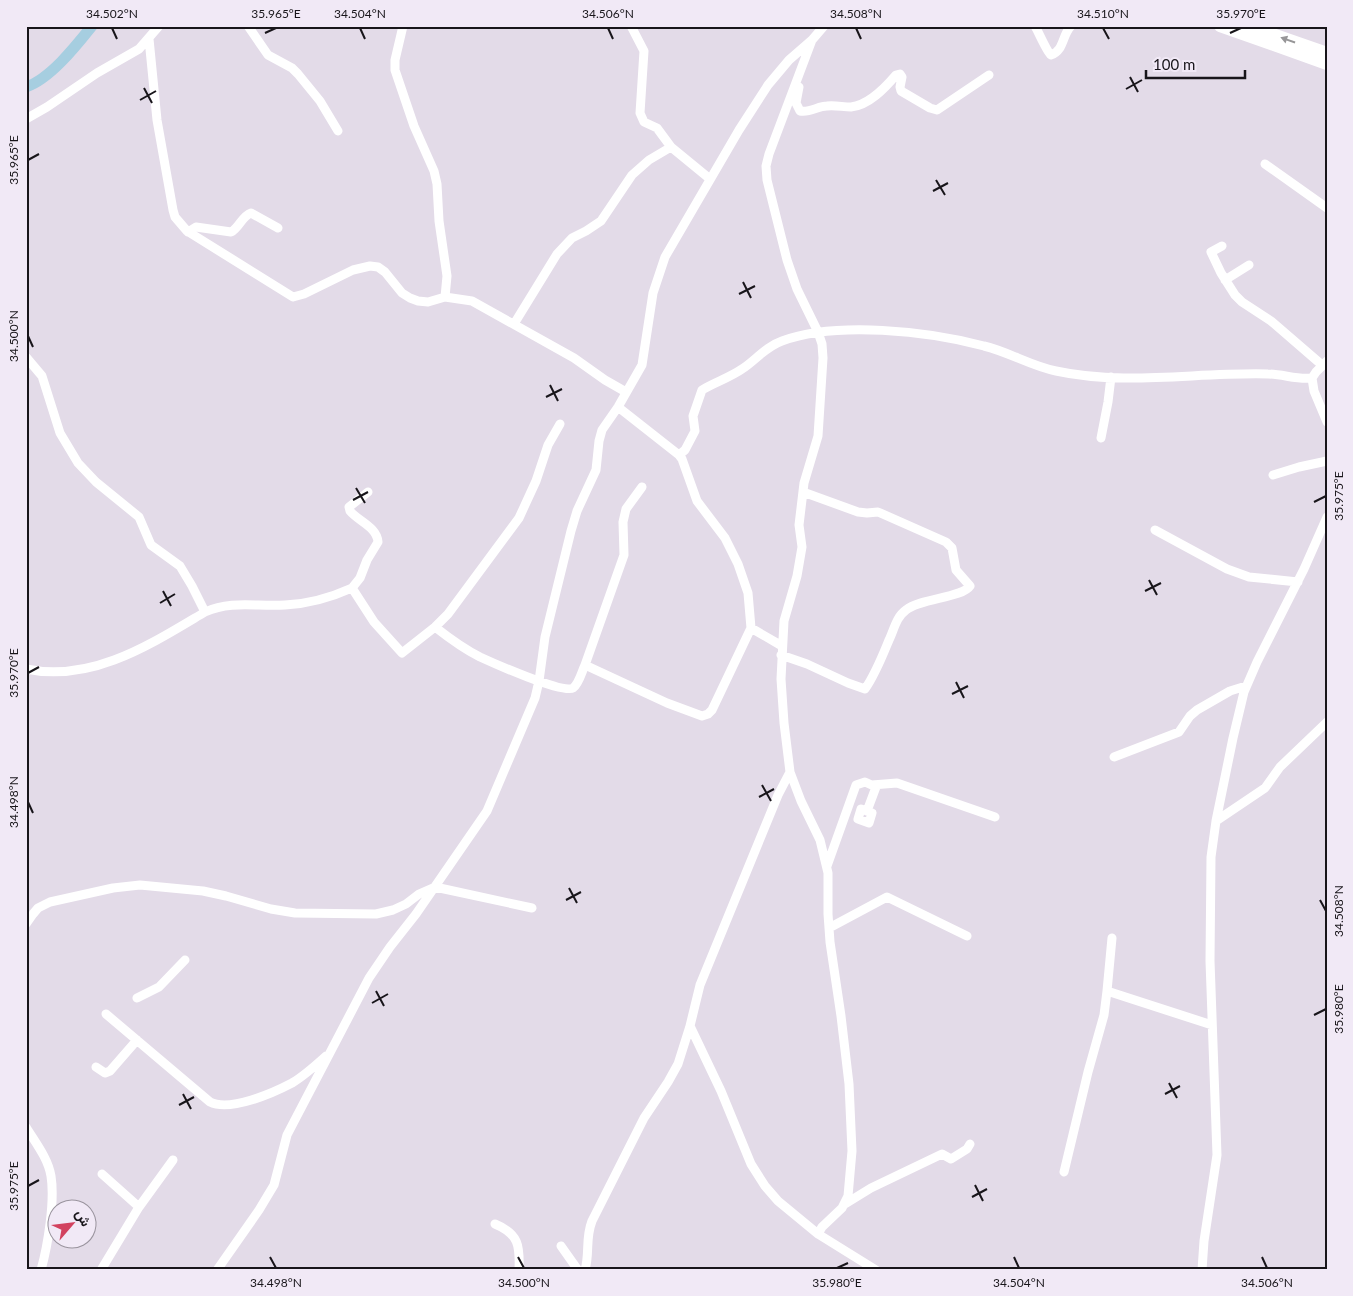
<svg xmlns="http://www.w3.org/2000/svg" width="1353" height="1296" font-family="Lato,Vazirmatn,sans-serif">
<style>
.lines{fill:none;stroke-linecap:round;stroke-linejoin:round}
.river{stroke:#a6cee0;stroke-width:11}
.minor{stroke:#fff;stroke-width:9}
.highway{stroke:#fff;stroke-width:12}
.oneway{fill:#979698}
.ticks{fill:none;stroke:#18151a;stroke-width:2}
.neatline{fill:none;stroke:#18151a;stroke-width:2}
.ticks-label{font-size:12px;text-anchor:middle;fill:#18151a}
</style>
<rect width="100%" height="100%" fill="#e3dbe8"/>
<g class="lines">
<!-- river -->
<path class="river" d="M 26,87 C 50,79 76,46 92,26"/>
<!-- minor -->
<path class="minor" d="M 248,26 L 268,55 L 292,68 L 298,74 L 320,101 L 338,131
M 403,26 L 395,60 L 395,70 L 414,126 L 434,171 L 437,184 L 439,221 L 447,276 L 445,297
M 631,26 L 644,51 L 640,113 L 644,122 L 657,128 L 671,147 L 710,179
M 1035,26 C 1039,33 1047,52 1051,55 C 1064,51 1062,35 1071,26
M 149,39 L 157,120 L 173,210 L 175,217 L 187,231 L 293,297 L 304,294 L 353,270 L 370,266 L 378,267 L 385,272 L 402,293 L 410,298 L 418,301 L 428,302 L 445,297 L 472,301 L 574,358 L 605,380 L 626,392
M 812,40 L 769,154 L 766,166 L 767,180 L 787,260 L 797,289 L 818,332 L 822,344 L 823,358 L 818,436 L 804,483 L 799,525 L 802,547 L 797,576 L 784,621 L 781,679 L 784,723 L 790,772 L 801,801 L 820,840 L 828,873 L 828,914 L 830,942 L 841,1016 L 849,1084 L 852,1151 L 848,1196 L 842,1208 L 822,1227 L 818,1234
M 799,87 L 796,103 L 800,111 C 810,113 818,106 827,106 C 835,105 843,107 851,107 C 869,105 885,88 896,75 L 900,74 L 902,77 L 900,87 L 901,91 L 930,108 L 937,110 L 989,75
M 26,119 L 47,107 L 97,73 L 139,49 L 159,26
M 1265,164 L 1327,208
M 188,232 L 196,227 L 231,232 C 239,228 242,216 251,213 L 278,228
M 1222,246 L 1211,252 L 1221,273 L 1235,295 L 1242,302 L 1271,321 L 1322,365
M 1225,280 L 1249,265
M 514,324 L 557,254 L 572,238 L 586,231 L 601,221 L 632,175 L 649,160 L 671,147
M 26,357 L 42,376 L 60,433 L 78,463 L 96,482 L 139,517 L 151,545 L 180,566 L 192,586 L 205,612 C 232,600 257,607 285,605 C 307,604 332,597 352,588 L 374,622 L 402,653 L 435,627 L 448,614 L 519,518 L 536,481 L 548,445 L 560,424
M 1312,378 L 1314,391 L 1327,422
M 618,407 L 679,455 L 682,459 L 697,501 L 725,538 L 738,564 L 748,593 L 751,628
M 1101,438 L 1108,402 L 1111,377
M 679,455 L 685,450 L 695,431 L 693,416 L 702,390 C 715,382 729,378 742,369 C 756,360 765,347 782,341 C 836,321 928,331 984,346 C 1009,352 1031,366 1056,371 C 1125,386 1197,372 1268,374 C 1283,374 1297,380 1312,378 L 1316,372 L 1327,361
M 1273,475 L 1299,467 L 1327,461
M 1155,530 L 1227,569 L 1249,577 L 1298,582
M 352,588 L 360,578 L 367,560 L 378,542 C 377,527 358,521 350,511 L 349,507 L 368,492
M 435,627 C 449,638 464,649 480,657 C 493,663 563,694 573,688 C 579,684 582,671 585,665 L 667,703 L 702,716 L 708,714 L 712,710 L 751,628 L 782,646
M 781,655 L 807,664 L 848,683 L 865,689 C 875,675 882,657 889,640 C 894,630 896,617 906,610 C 921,598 962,598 970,586 L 956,570 L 952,548 L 946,542 L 878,512 L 867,513 L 858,512 L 803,492
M 585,665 L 624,555 L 623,522 L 626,509 L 642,487
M 26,669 C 92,683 151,644 205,612
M 1114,757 L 1179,732 L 1190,716 L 1197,710 L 1230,691 L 1246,686
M 872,785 L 897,783 L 995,817
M 1216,821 L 1265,788 L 1280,767 L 1327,722
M 827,866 L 856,785 L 865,782 L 876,787 L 867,811 L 872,813 L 869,823 L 858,819 L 861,809 L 867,811
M 26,924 L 33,914 L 38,908 L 50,902 L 113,888 L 140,885 L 203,891 L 226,896 L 271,909 L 295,913 L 376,914 L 393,910 L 406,904 L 419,894 L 435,887 L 532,908
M 829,928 L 887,897 L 967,936
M 1112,938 L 1107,991 L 1212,1025
M 137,998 L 159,987 L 185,960
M 106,1014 L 210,1102 C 230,1112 273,1093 292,1083 C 304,1076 315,1066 326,1056
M 690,1026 L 700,985 L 778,795 L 790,772
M 96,1067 L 105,1073 L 110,1071 L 137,1040
M 26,1127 C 35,1142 48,1158 51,1176 C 55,1201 48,1245 41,1270
M 1064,1172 L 1088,1072 L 1104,1015 L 1107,991
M 102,1174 L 139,1207
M 845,1204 L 871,1188 L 942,1154 L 951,1159 L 967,1149 L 970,1144
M 495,1224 C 519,1234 520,1246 519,1270
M 561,1246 L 578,1270
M 101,1270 L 139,1207 L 173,1160
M 217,1270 L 259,1210 L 274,1185 L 287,1135 L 369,978 L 390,947 L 416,914 L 487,811 L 535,698 L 539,681 L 545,637 L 571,531 L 577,511 L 596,470 L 599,441 L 602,430 L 618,407 L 642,365 L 653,293 L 665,257 L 739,130 L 768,85 L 789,60 L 812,40 L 824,26
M 585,1270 C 590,1252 585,1239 592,1221 L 644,1118 L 668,1082 L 678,1064 L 690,1026 L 721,1091 L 751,1164 L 765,1186 L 778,1201 L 818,1234 L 876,1270
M 1202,1270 L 1204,1241 L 1217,1155 L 1210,961 L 1211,857 L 1216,821 L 1233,738 L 1244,692 L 1257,662 L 1304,569 L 1327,517"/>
<!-- highway -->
<path class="highway" d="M 1220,26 L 1327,64
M 1250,26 L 1327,53"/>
</g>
<!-- one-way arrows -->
<defs><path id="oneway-solid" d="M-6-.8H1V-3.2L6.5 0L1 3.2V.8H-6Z" transform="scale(1.25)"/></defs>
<use class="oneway" href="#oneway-solid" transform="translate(1288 40) rotate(-161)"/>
<!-- ticks -->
<path class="ticks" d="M 112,28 L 117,39M 360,28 L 365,39M 608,28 L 613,39M 856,28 L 861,39M 1103,28 L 1109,39M 265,33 L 276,28M 1230,33 L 1241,28M 1130,77 L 1138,92M 144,88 L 152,103M 1126,89 L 1142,80M 140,100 L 156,91M 28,160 L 39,154M 936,180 L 945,195M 933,191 L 948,183M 743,282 L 751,298M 739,294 L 755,286M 28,336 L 33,347M 550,385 L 558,401M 546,397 L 562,389M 356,488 L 365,503M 353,500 L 368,492M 1314,502 L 1326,496M 1149,580 L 1157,595M 163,591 L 171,606M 1145,591 L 1161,583M 160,603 L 175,594M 28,673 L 39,667M 956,682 L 964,698M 952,694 L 968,686M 762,785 L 771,801M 759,797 L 774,789M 28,802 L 33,813M 569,888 L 577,903M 566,900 L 581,892M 1320,900 L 1326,911M 376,991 L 384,1006M 372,1003 L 388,994M 1314,1015 L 1326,1009M 1169,1083 L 1177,1098M 183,1094 L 191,1109M 1165,1094 L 1180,1086M 179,1105 L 194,1097M 975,1185 L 983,1201M 28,1186 L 39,1180M 972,1197 L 987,1189M 270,1257 L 276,1268M 518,1257 L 524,1268M 1014,1257 L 1019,1268M 1262,1257 L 1267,1268M 837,1268 L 848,1263"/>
<!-- border -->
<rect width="1353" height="1296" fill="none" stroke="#f1e9f6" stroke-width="55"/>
<!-- north arrow -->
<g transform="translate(72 1224) rotate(62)"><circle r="24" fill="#f1e9f6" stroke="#9a949e"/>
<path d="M0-4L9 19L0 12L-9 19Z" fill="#d2425f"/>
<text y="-8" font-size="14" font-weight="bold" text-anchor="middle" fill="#18151a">ش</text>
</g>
<!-- scale -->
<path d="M1146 70v8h99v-8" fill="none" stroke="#18151a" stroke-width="2.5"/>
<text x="1153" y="70" font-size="15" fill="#18151a" stroke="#f1e9f6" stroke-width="4" paint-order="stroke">100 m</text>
<rect x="28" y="28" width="1298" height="1240" class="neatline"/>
<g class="ticks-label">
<text x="112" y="18">34.502°N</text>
<text x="276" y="18">35.965°E</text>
<text x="360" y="18">34.504°N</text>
<text x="608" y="18">34.506°N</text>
<text x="856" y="18">34.508°N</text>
<text x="1103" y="18">34.510°N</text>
<text x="1241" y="18">35.970°E</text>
<text transform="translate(14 160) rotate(-90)" y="4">35.965°E</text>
<text transform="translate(14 336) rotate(-90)" y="4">34.500°N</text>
<text transform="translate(1339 496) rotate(-90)" y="4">35.975°E</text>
<text transform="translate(14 673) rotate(-90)" y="4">35.970°E</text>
<text transform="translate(14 802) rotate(-90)" y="4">34.498°N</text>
<text transform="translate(1339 911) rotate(-90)" y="4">34.508°N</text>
<text transform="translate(1339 1009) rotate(-90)" y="4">35.980°E</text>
<text transform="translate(14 1186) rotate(-90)" y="4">35.975°E</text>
<text x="276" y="1287">34.498°N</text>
<text x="524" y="1287">34.500°N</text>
<text x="837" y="1287">35.980°E</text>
<text x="1019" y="1287">34.504°N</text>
<text x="1267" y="1287">34.506°N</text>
</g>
</svg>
